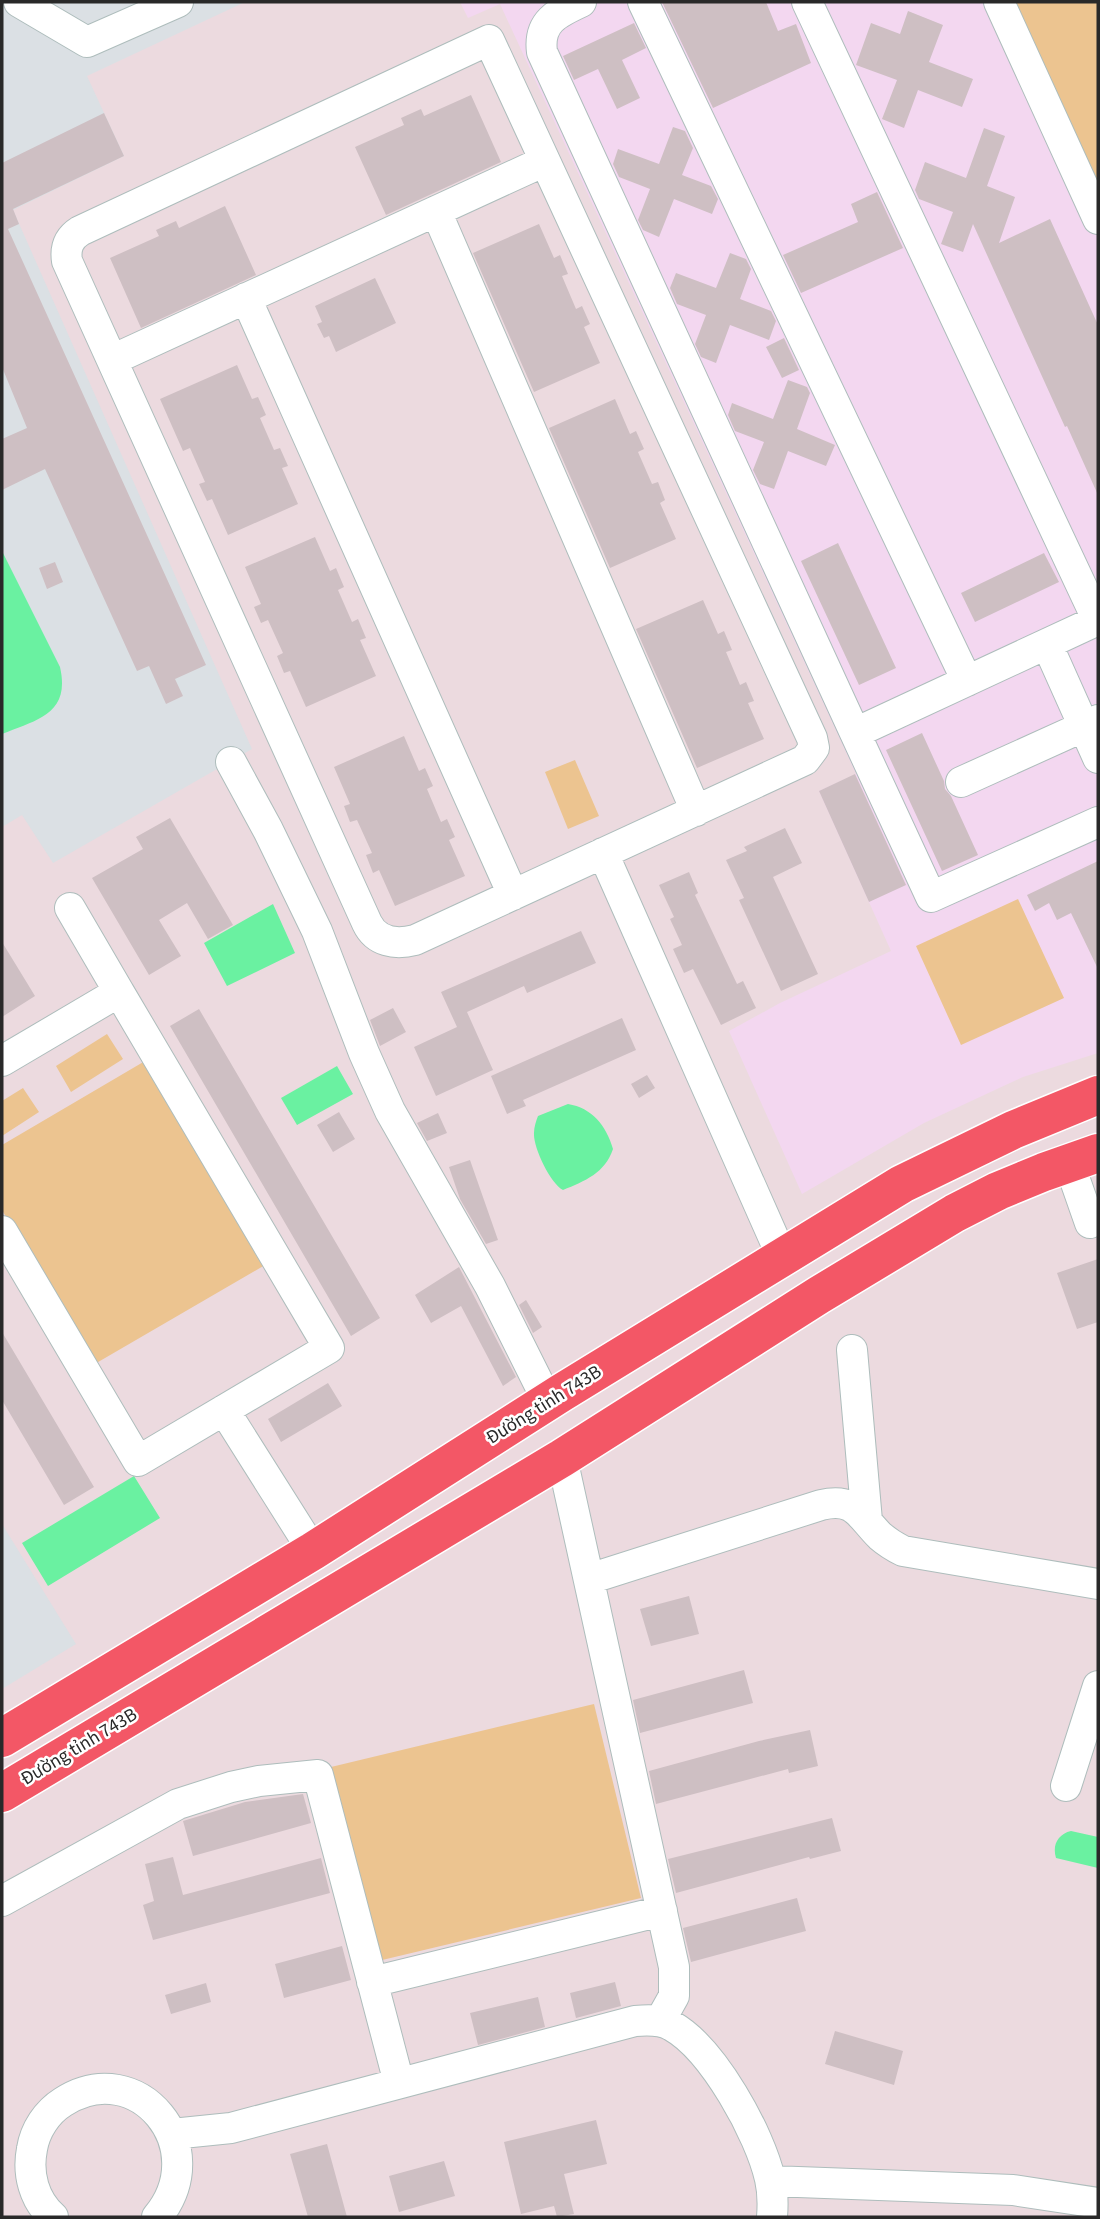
<svg xmlns="http://www.w3.org/2000/svg" width="1100" height="2219" font-family="'Source Sans 3',sans-serif">
<style>
.industrial{fill:#dbe0e4}
.medical{fill:#f3d7f0}
.pitch{fill:#ecc490}
.water{fill:#6af1a1}
.building{fill:#cebfc3}
.lines{fill:none;stroke-linecap:round;stroke-linejoin:round}
.minor-casing{stroke:#aebdbc;stroke-width:32}
.major-casing{stroke:#fff;stroke-width:41}
.minor{stroke:#fff;stroke-width:30}
.major{stroke:#f35766;stroke-width:38}
.labels{text-anchor:middle;dominant-baseline:central;stroke-width:5;stroke-linejoin:round;paint-order:stroke}
.street-label{font-size:19px;fill:#292929;stroke:#fff}
</style>
<rect width="100%" height="100%" fill="#ecdadf"/>
<!-- industrial -->
<path class="industrial" d="M 2,2 L 245,2 L 87,76 L 124,156 L 13,210 L 252,749 L 53,863 L 22,815 L 2,827 Z
M 2,1524 L 76,1644 L 2,1689 Z"/>
<!-- medical -->
<path class="medical" d="M 460,2 L 1013,2 L 1098,182 L 1098,1053 L 1023,1077 L 924,1123 L 802,1194 L 729,1031 L 780,1003 L 891,951 L 819,791 L 856,774 L 500,4 L 468,18 Z"/>
<!-- pitch -->
<path class="pitch" d="M 1014,2 L 1098,2 L 1098,182 Z
M 575,760 L 599,816 L 568,829 L 545,772 Z
M 1018,899 L 1064,998 L 961,1045 L 916,946 Z
M 107,1034 L 123,1059 L 71,1092 L 56,1066 Z
M 145,1061 L 265,1265 L 93,1365 L 2,1210 L 2,1145 Z
M 23,1088 L 39,1112 L 2,1136 L 2,1101 Z
M 594,1704 L 641,1898 L 378,1961 L 331,1767 Z"/>
<!-- water -->
<path class="water" d="M 2,551 L 60,667 C 71,715 35,720 2,734 Z
M 273,904 L 295,953 L 227,986 L 204,943 Z
M 337,1066 L 353,1094 L 297,1125 L 281,1098 Z
M 568,1104 C 592,1108 606,1125 613,1149 C 605,1173 585,1181 563,1190 C 550,1183 533,1147 534,1133 C 534,1127 536,1121 538,1116 Z
M 134,1476 L 160,1518 L 48,1586 L 22,1543 Z
M 1071,1831 L 1098,1837 L 1098,1868 L 1056,1858 C 1052,1845 1058,1834 1071,1831 Z"/>
<!-- building -->
<path class="building" d="M 662,2 L 766,2 L 778,31 L 796,24 L 811,63 L 713,108 Z
M 908,11 L 943,25 L 929,62 L 973,79 L 962,107 L 918,90 L 904,128 L 882,119 L 897,80 L 856,65 L 871,23 L 900,34 Z
M 634,23 L 646,48 L 622,60 L 640,98 L 617,109 L 598,69 L 574,80 L 563,56 Z
M 471,95 L 501,162 L 386,215 L 355,147 L 404,125 L 401,118 L 421,109 L 424,116 Z
M 104,113 L 124,156 L 13,209 L 19,224 L 8,229 L 206,665 L 175,679 L 183,696 L 166,704 L 149,666 L 137,671 L 45,469 L 2,490 L 2,439 L 27,428 L 2,367 L 2,163 Z
M 673,127 L 685,131 L 693,148 L 682,175 L 711,186 L 718,199 L 712,214 L 674,199 L 659,237 L 643,230 L 638,220 L 650,189 L 619,177 L 613,164 L 618,149 L 659,164 Z
M 984,128 L 1005,136 L 987,186 L 1015,197 L 999,243 L 1050,219 L 1098,325 L 1098,495 L 1067,426 L 1065,427 L 973,224 L 963,252 L 941,244 L 953,212 L 919,199 L 915,190 L 925,162 L 966,178 Z
M 877,192 L 903,248 L 801,293 L 783,255 L 858,222 L 851,204 Z
M 225,206 L 256,275 L 141,328 L 110,258 L 159,236 L 156,230 L 176,221 L 179,228 Z
M 539,224 L 554,258 L 560,255 L 568,274 L 562,276 L 576,309 L 582,306 L 590,324 L 584,327 L 600,363 L 534,392 L 473,253 Z
M 730,253 L 746,259 L 751,269 L 740,299 L 771,311 L 776,321 L 769,340 L 730,325 L 716,363 L 701,357 L 695,344 L 706,315 L 677,304 L 670,288 L 676,273 L 716,288 Z
M 375,278 L 396,323 L 336,352 L 329,336 L 324,338 L 317,324 L 322,322 L 315,306 Z
M 784,338 L 799,370 L 782,378 L 766,347 Z
M 237,365 L 252,399 L 258,397 L 266,415 L 260,418 L 274,450 L 280,448 L 288,466 L 282,468 L 298,504 L 228,535 L 212,499 L 207,501 L 199,484 L 205,482 L 190,448 L 183,451 L 160,399 Z
M 788,380 L 807,387 L 810,393 L 797,429 L 835,445 L 826,466 L 788,451 L 774,489 L 760,484 L 753,470 L 764,442 L 735,431 L 728,415 L 732,403 L 773,419 Z
M 615,399 L 630,434 L 636,431 L 644,449 L 638,452 L 652,484 L 658,482 L 665,500 L 660,503 L 676,539 L 610,568 L 549,428 Z
M 315,537 L 330,571 L 336,568 L 344,587 L 338,590 L 352,622 L 358,619 L 366,638 L 360,640 L 376,676 L 306,707 L 290,671 L 284,673 L 277,656 L 283,653 L 268,620 L 261,623 L 254,607 L 261,604 L 245,567 Z
M 838,543 L 896,668 L 859,685 L 801,561 Z
M 1044,553 L 1059,582 L 975,622 L 961,593 Z
M 55,562 L 63,582 L 47,589 L 39,568 Z
M 703,600 L 718,634 L 724,631 L 732,650 L 726,652 L 740,685 L 746,682 L 754,701 L 748,703 L 764,739 L 697,768 L 636,629 Z
M 922,733 L 944,781 L 945,789 L 951,796 L 978,855 L 942,871 L 886,750 Z
M 404,736 L 419,771 L 425,768 L 433,786 L 427,789 L 441,822 L 447,819 L 455,837 L 449,840 L 465,876 L 395,906 L 379,870 L 373,873 L 366,855 L 372,853 L 357,820 L 350,822 L 344,806 L 350,804 L 334,767 Z
M 855,774 L 906,885 L 869,902 L 819,791 Z
M 170,818 L 233,925 L 208,939 L 187,903 L 159,920 L 181,956 L 149,975 L 92,878 L 143,849 L 136,837 Z
M 785,828 L 802,863 L 773,877 L 818,974 L 781,991 L 739,900 L 744,898 L 726,860 L 747,851 L 744,847 Z
M 1098,861 L 1098,969 L 1071,913 L 1057,920 L 1049,903 L 1035,911 L 1027,895 Z
M 689,872 L 698,893 L 695,895 L 737,984 L 743,981 L 756,1008 L 721,1025 L 693,969 L 684,973 L 673,949 L 682,945 L 670,919 L 674,917 L 659,885 Z
M 581,931 L 596,963 L 527,993 L 524,986 L 467,1012 L 493,1070 L 436,1096 L 414,1047 L 457,1027 L 441,992 Z
M 2,942 L 35,996 L 2,1017 Z
M 393,1008 L 406,1032 L 380,1046 L 370,1020 Z
M 199,1009 L 380,1318 L 351,1336 L 170,1026 Z
M 622,1018 L 636,1050 L 523,1100 L 526,1106 L 507,1114 L 491,1076 Z
M 647,1075 L 655,1088 L 639,1098 L 631,1084 Z
M 339,1112 L 355,1139 L 333,1152 L 317,1125 Z
M 438,1113 L 447,1133 L 427,1141 L 417,1123 Z
M 470,1160 L 498,1240 L 486,1244 L 460,1199 L 449,1167 Z
M 1098,1259 L 1098,1322 L 1077,1329 L 1057,1273 Z
M 459,1267 L 516,1377 L 503,1386 L 461,1306 L 431,1323 L 415,1295 Z
M 526,1300 L 542,1327 L 533,1333 L 519,1305 Z
M 2,1332 L 94,1487 L 64,1505 L 2,1400 Z
M 328,1383 L 342,1406 L 281,1442 L 268,1419 Z
M 689,1596 L 699,1634 L 651,1646 L 640,1609 Z
M 744,1670 L 753,1703 L 640,1733 L 633,1700 Z
M 810,1730 L 818,1766 L 789,1773 L 788,1769 L 656,1804 L 649,1771 L 759,1741 Z
M 303,1794 L 311,1823 L 193,1856 L 183,1821 L 245,1802 Z
M 832,1818 L 841,1851 L 810,1859 L 809,1857 L 676,1893 L 668,1859 Z
M 173,1857 L 183,1895 L 321,1858 L 330,1893 L 153,1940 L 143,1905 L 154,1901 L 145,1864 Z
M 797,1898 L 806,1931 L 691,1962 L 683,1928 Z
M 342,1946 L 351,1980 L 284,1998 L 275,1964 Z
M 615,1982 L 621,2006 L 576,2018 L 570,1993 Z
M 206,1983 L 211,2002 L 171,2014 L 165,1995 Z
M 538,1997 L 545,2027 L 478,2045 L 470,2013 Z
M 835,2031 L 903,2051 L 894,2085 L 825,2064 Z
M 596,2120 L 607,2164 L 564,2174 L 574,2214 L 557,2217 L 554,2206 L 521,2214 L 504,2142 Z
M 327,2144 L 347,2217 L 308,2217 L 290,2154 Z
M 444,2161 L 455,2196 L 399,2212 L 389,2176 Z"/>
<g class="lines">
<!-- minor casing -->
<g class="minor-casing">
<path id="minor" d="M 19,2 L 87,42 L 178,2
M 581,2 C 557,13 538,22 542,52 L 855,733 L 1098,620
M 643,2 L 967,681
M 807,2 L 1098,621
M 999,2 L 1098,219
M 489,40 L 812,738 L 814,748 L 805,760 L 415,940 C 395,945 376,942 367,923 L 67,261 C 65,248 69,238 80,231 Z
M 436,211 L 696,811
M 246,298 L 513,895
M 112,360 L 545,161
M 1047,644 L 1098,758
M 855,733 L 931,897 L 1098,822
M 231,762 L 268,830 L 317,931 L 364,1053 L 390,1111 L 490,1286 L 548,1402
M 961,782 L 1098,720
M 603,853 L 783,1259
M 70,908 L 119,992
M 2,1061 L 119,992 L 329,1348 L 138,1461 L 2,1231
M 1069,1163 L 1090,1223
M 852,1350 L 867,1521
M 224,1410 L 313,1551
M 562,1458 L 674,1967 L 674,1996 L 660,2021
M 589,1579 L 821,1505 C 855,1497 859,1515 880,1536 C 887,1542 895,1547 903,1551 L 1098,1584
M 1066,1786 L 1098,1686
M 2,1901 L 178,1804 L 231,1787 L 259,1781 L 318,1775 L 399,2083
M 372,1982 L 662,1911
M 172,2134 L 231,2128 L 635,2021 C 647,2020 661,2019 672,2026 C 713,2049 760,2134 770,2179 C 773,2192 773,2205 772,2217
M 771,2181 L 1013,2190 L 1098,2203
M 53,2217 C 34,2200 27,2174 32,2149 C 35,2130 47,2112 63,2102 C 137,2054 215,2147 157,2217"/>
</g>
<!-- major casing -->
<g class="major-casing">
<path id="major" d="M 2,1738 L 313,1551 L 561,1393 L 902,1184 L 1013,1130 L 1098,1095
M 2,1793 L 562,1458 L 819,1295 L 955,1213 L 998,1191 L 1044,1172 L 1098,1153"/>
</g>
<!-- minor -->
<use href="#minor" class="minor"/>
<!-- major -->
<use href="#major" class="major"/>
</g>
<g class="labels">
<!-- street labels -->
<g class="street-label">
<text transform="translate(544 1405) rotate(-32)">Đường tỉnh 743B</text>
<text transform="translate(79 1747) rotate(-31)">Đường tỉnh 743B</text>
</g>
</g>
<!-- border -->
<rect width="1100" height="2219" fill="none" stroke="#292929" stroke-width="7"/>
</svg>
